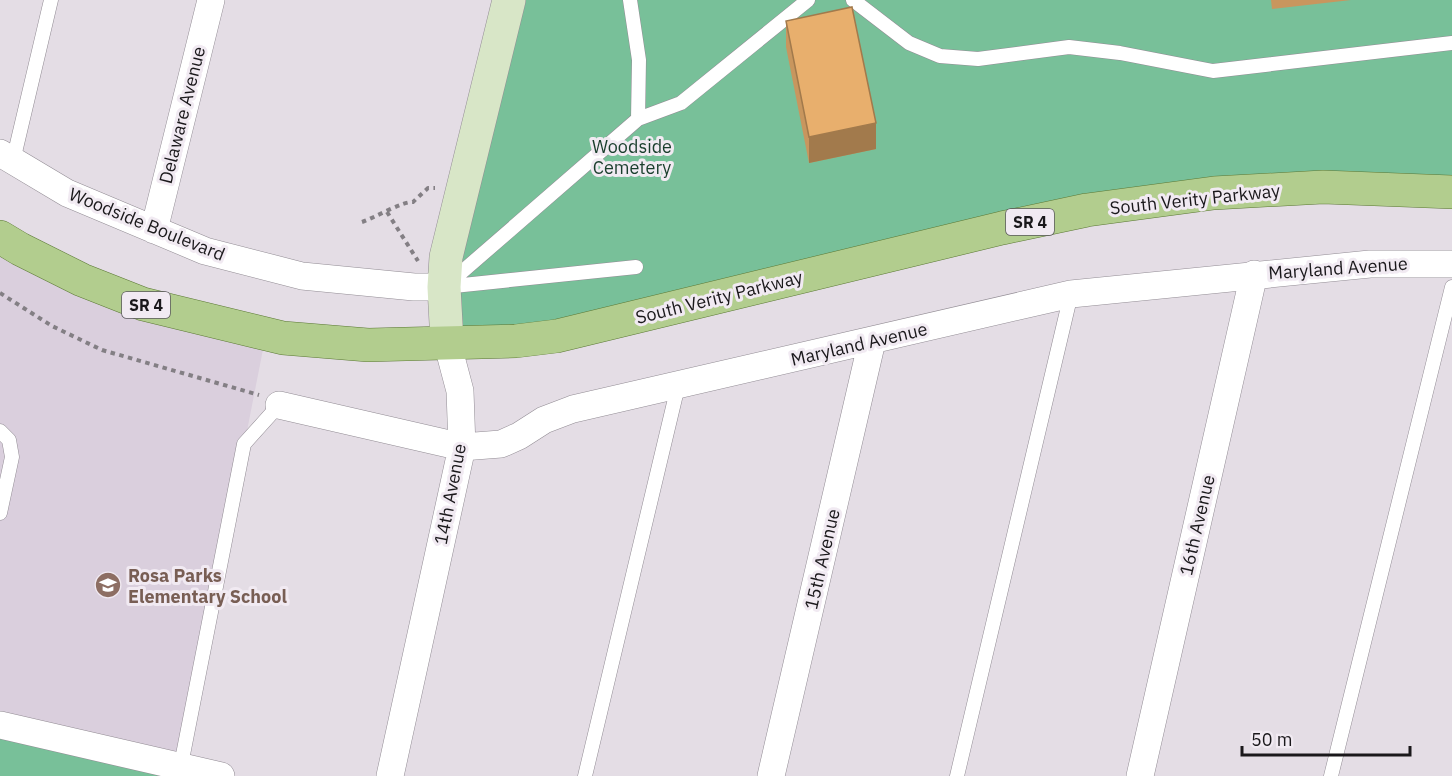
<svg xmlns="http://www.w3.org/2000/svg" width="1452" height="776" font-family="'IBM Plex Sans',sans-serif">
<style>
.built{fill:#dacfdd}
.green{fill:#78c099}
.lines{fill:none;stroke-linecap:round;stroke-linejoin:round}
.lane-casing{stroke:#928c94;stroke-width:15}
.street-casing{stroke:#928c94;stroke-width:28}
.secondary-casing{stroke:#928c94;stroke-width:34}
.primary-casing{stroke:#5b7835;stroke-width:34}
.path{stroke:#837f84;stroke-width:4;stroke-dasharray:4.5 4.5;stroke-linecap:butt}
.lane{stroke:#fff;stroke-width:14}
.street{stroke:#fff;stroke-width:27}
.secondary{stroke:#d8e6c7;stroke-width:33}
.primary{stroke:#b2cd8e;stroke-width:33}
.wall{fill:#c8965e}
.shaded-wall{fill:#a27a4c}
.building{fill:#e8af6d;stroke:#a27a4c;stroke-width:1.5}
.labels{text-anchor:middle;dominant-baseline:central;stroke-width:6;stroke-linejoin:round;paint-order:stroke}
.shield{fill:#f1eaf2;stroke:#5a575c;stroke-width:1.5}
.shield-label{font-size:16px;font-weight:bold;fill:#1a181b}
.street-label{font-size:18px;fill:#1a181b;stroke:#f1eaf2}
.park-label{font-size:18px;fill:#193e2c;stroke:#f1eaf2}
.education-label{font-size:18px;font-weight:bold;fill:#785e54;stroke:#f1eaf2;text-anchor:start}
</style>
<rect width="100%" height="100%" fill="#e4dde5"/>
<!-- built -->
<path class="built" d="M 0,237 L 266,334 L 181,767 L 0,725 Z"/>
<!-- green -->
<path class="green" d="M 509,0 L 1452,0 L 1452,192 L 1214,193 L 447,342 Z
M 0,725 L 179,776 L 0,776 Z"/>
<g class="lines">
<!-- lane casing -->
<g class="lane-casing">
<path id="lane" d="M 630,0 L 639,60 L 638,119
M 853,0 L 909,43 L 940,56 L 978,59 L 1069,47 L 1120,53 L 1213,71 L 1452,43
M 13,161 L 51,0
M 448,284 L 638,119 L 681,103 L 808,0
M 444,287 L 636,267
M 0,431 L 9,440 L 12,457 L 0,513
M 180,770 L 244,444 L 279,405
M 585,776 L 678,386
M 957,776 L 1071,294
M 1331,776 L 1452,287"/>
</g>
<!-- street casing -->
<g class="street-casing">
<path id="street" d="M 0,153 L 67,193 L 205,251 L 302,276 L 414,287 L 444,287
M 154,230 L 211,0
M 279,405 L 462,447 L 501,444 L 519,436 L 544,420 L 573,409 L 1071,294 L 1370,264 L 1452,264
M 0,725 L 221,776
M 390,776 L 462,447 L 460,391 L 447,342
M 771,776 L 872,341
M 1140,776 L 1254,274"/>
</g>
<!-- secondary casing -->
<g class="secondary-casing">
<path id="secondary" d="M 447,342 L 444,287 L 446,257 L 509,0"/>
</g>
<!-- primary casing -->
<g class="primary-casing">
<path id="primary" d="M 0,237 L 20,249 L 82,280 L 143,304 L 283,338 L 368,345 L 516,341 L 557,336 L 1002,228 L 1087,210 L 1214,193 L 1323,187 L 1452,192"/>
</g>
<!-- path -->
<path class="path" d="M 387,212 L 418,261
M 362,222 C 374,218 403,201 413,202 L 428,188 L 435,188
M 0,293 L 52,326 L 102,350 L 259,395"/>
<!-- lane -->
<use href="#lane" class="lane"/>
<!-- street -->
<use href="#street" class="street"/>
<!-- secondary -->
<use href="#secondary" class="secondary"/>
<!-- primary -->
<use href="#primary" class="primary"/>
</g>
<!-- wall -->
<path class="wall" d="M 1271,0 L 1351,0 L 1272,9 Z
M 786,21 L 876,149 L 809,163 L 786,47 Z"/>
<!-- shaded-wall -->
<path class="shaded-wall" d="M 876,123 L 876,149 L 809,163 L 809,137 Z"/>
<!-- building -->
<path class="building" d="M 852,7 L 876,123 L 809,137 L 786,21 Z"/>
<!-- icons -->
<defs>
<g id="school-disc" transform="scale(1.35)"><circle r="9.5" fill="#8d6e63" stroke="#f1eaf2"/><path d="M0-5L7-2L0 1L-7-2ZM-4 1L0 2.5L4 1V4Q0 6-4 4Z" fill="#fff"/></g>
</defs>
<g fill-rule="evenodd">
<use href="#school-disc" x="108" y="585"/>
</g>
<g class="labels">
<!-- shield labels -->
<g class="shield">
<rect x="1006" y="209" width="48" height="26" rx="4.5"/>
<rect x="122" y="292" width="48" height="26" rx="4.5"/>
</g>
<g class="shield-label">
<text x="1030" y="222">SR 4</text>
<text x="146" y="305">SR 4</text>
</g>
<!-- street labels -->
<g class="street-label">
<text transform="translate(182 115) rotate(-76)">Delaware Avenue</text>
<text transform="translate(1195 199) rotate(-6)">South Verity Parkway</text>
<text transform="translate(147 224) rotate(22)">Woodside Boulevard</text>
<text transform="translate(1338 268) rotate(-4)">Maryland Avenue</text>
<text transform="translate(719 297) rotate(-14)">South Verity Parkway</text>
<text transform="translate(859 344) rotate(-13)">Maryland Avenue</text>
<text transform="translate(450 494) rotate(-79)">14th Avenue</text>
<text transform="translate(1197 525) rotate(-77)">16th Avenue</text>
<text transform="translate(822 559) rotate(-77)">15th Avenue</text>
</g>
<!-- park labels -->
<g class="park-label">
<text x="632" y="146">Woodside<tspan x="632" dy="21">Cemetery</tspan></text>
</g>
<!-- education labels -->
<g class="education-label">
<text x="128" y="575">Rosa Parks<tspan x="128" dy="21">Elementary School</tspan></text>
</g>
</g>
<!-- scale -->
<path d="M1242 746v9h168v-9" fill="none" stroke="#1a181b" stroke-width="3"/>
<text x="1251" y="746" font-size="18" fill="#1a181b" stroke="#f1eaf2" stroke-width="4.5" paint-order="stroke">50 m</text>
</svg>
